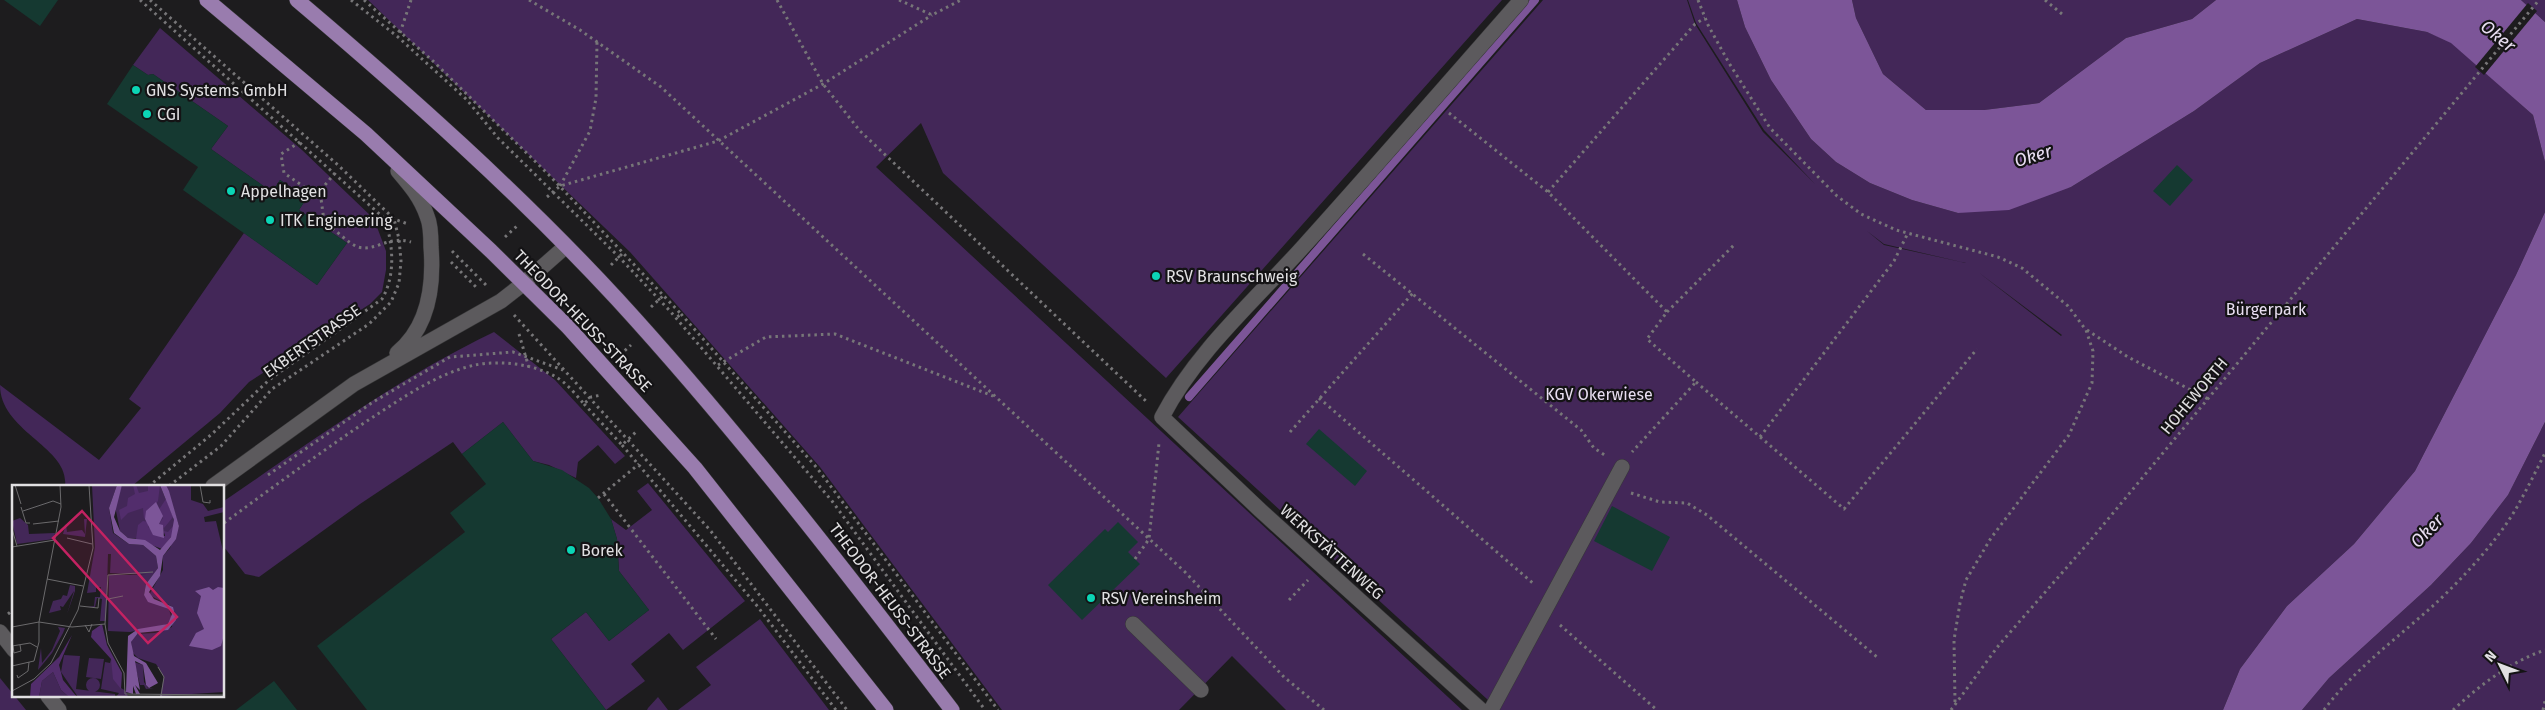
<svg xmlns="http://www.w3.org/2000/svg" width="2545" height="710" font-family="'Fira Sans',sans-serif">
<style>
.green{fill:#432758;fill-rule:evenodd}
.water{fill:#7c5598}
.pier{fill:#1d1c1e}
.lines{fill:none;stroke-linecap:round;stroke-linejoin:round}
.stream{stroke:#7c5598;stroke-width:8}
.building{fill:#153931}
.minor-casing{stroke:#373738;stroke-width:16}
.major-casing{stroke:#373738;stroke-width:16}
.path{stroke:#777678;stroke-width:3;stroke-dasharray:2.5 4;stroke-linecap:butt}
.minor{stroke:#5c5a5d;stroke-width:15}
.major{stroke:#997cae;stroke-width:15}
.poi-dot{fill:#0bd5b5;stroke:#141315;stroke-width:2}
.labels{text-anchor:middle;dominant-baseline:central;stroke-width:4.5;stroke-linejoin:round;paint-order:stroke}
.poi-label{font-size:16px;fill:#e1e0e2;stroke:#141315;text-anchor:start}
.park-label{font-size:16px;fill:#e9dff2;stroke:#141315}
.street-label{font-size:16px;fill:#e1e0e2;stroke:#141315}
.water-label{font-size:18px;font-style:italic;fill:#e8def1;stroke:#141315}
.inset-road{fill:none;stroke:#6b6a6c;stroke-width:1}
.view{fill:#c42262;fill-opacity:0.15;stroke:#c42262;stroke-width:2.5}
.inset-edge{fill:none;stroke:#e1e0e2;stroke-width:2.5}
</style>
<rect width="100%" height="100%" fill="#1d1c1e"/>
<!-- green -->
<path class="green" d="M 368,0 L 1502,0 L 1166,378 L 943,173 L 921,123 L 876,167 L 1462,710 L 1286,710 L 1232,656 L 1179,710 L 1002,710 L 820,467 L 630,252 Z
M 1543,0 L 1687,0 L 1695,24 L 1763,132 L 1815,184 L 1764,130 L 1696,23 L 1688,0 L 1737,0 L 1745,27 L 1771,80 L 1811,139 L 1836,162 L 1870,183 L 1912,200 L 1958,213 L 2071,187 L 2194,111 L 2260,63 L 2357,19 L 2427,32 L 2451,42 L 2533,115 L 2545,162 L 2545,212 L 2516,275 L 2415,471 L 2354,544 L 2287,606 L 2240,669 L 2223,710 L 1499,710 L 1178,417 ZM 1867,231 L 1884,244 L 1966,263 L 1884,245 ZM 1978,272 L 2062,335 L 2061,336 Z
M 1852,0 L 2216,0 L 2192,19 L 2126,38 L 2039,103 L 1984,110 L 1926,110 L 1883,74 L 1856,18 Z
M 2521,0 L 2545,0 L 2545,22 Z
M 160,28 L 302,150 L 374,219 L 386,251 L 386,270 L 382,292 L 370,304 L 249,382 L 220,413 L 132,486 L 65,486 C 70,447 0,432 0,385 L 99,460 L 141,408 L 129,399 L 244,233 L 317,285 L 347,243 L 299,210 L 307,197 L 280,180 L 272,192 L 211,149 L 228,126 L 153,74 L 148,75 L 133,65 Z
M 494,332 L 555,380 L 625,456 L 615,464 L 598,445 L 578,462 L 576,478 L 549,465 L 533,461 L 503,422 L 462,454 L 453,442 L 360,504 L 259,577 L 245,574 L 224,547 L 224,501 C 312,441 398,378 494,332 Z
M 2545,422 L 2545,710 L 2302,710 L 2329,678 L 2431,585 L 2471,543 L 2508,495 Z
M 648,483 L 745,601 L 683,650 L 669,633 L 631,664 L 645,681 L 606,710 L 551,639 L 586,612 L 609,641 L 649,610 L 619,571 L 617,539 L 611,519 L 626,530 L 652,510 L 637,491 Z
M 760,619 L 829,710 L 678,710 L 711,685 L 696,667 Z
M 0,678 L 26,710 L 0,710 Z
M 658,697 L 668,710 L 647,710 L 648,708 Z"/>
<!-- water -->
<path class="water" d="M 1737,0 L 1852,0 L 1856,18 L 1883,74 L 1926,110 L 1984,110 L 2039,103 L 2126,38 L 2192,19 L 2216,0 L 2521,0 L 2545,22 L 2545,174 L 2545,162 L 2533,115 L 2451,43 L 2427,32 L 2357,19 L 2260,63 L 2194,111 L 2071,187 L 2009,210 L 1958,213 L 1912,200 L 1870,183 L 1836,162 L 1811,139 L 1771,80 L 1745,27 Z
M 2545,212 L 2545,422 L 2508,495 L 2471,543 L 2431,585 L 2329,678 L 2302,710 L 2223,710 L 2240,669 L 2287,606 L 2354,544 L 2415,471 L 2516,275 Z"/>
<!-- pier -->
<path class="pier" d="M 2528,3 L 2537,11 L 2484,75 L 2475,67 Z"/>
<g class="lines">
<!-- stream -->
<path class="stream" d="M 1189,397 L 1535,0"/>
</g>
<!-- building -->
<path class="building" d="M 4,0 L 58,0 L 40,26 Z
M 133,65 L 148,75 L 153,74 L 228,126 L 211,149 L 272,192 L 280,180 L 307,198 L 299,210 L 347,243 L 317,285 L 183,190 L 198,167 L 107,104 Z
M 2177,165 L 2193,180 L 2170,206 L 2153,191 Z
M 503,422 L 533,461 L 562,470 L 589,488 L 598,498 L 611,519 L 617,539 L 619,571 L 649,610 L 609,641 L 586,612 L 551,639 L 606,710 L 367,710 L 317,646 L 465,532 L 450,513 L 486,484 L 462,454 Z
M 1319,429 L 1367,471 L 1355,486 L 1306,444 Z
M 1612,506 L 1670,537 L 1652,571 L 1594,541 Z
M 1118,522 L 1138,542 L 1128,552 L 1140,564 L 1082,620 L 1048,585 L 1105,529 L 1108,532 Z
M 274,681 L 297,710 L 236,710 Z"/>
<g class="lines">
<!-- minor casing -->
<g class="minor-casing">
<path id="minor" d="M 397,353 C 429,327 434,285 431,247 C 431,237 431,225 427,216 C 421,198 410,185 398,171
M 213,486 L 354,384 L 501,301 L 524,283 L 565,247
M 1133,624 L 1201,690
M 0,632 L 14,650
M 48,696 L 59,710
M 1481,710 L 1260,510 L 1162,417 C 1196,352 1254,301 1302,248 C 1376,166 1448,83 1521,0
M 1491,710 L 1622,467"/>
</g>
<!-- major casing -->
<g class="major-casing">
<path id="major" d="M 207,0 L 366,134 L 491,251 L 568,327 L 695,468 L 886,710
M 297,0 C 408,94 518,192 617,299 C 737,430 844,569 952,710"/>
</g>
<!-- path -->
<path class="path" d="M 140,0 L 385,219 C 393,245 396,275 382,299 L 269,380 L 212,434 L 149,486
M 150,0 L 338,165 L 394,219 L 408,224
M 351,0 L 398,37 L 467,100 L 498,138 L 619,257 L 670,311 L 832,501 L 985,710
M 364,0 L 434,62 L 549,175 L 681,314 L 676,318
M 529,0 L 580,30 L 661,87 L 1185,572 L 1284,677 L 1324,710
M 777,0 L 823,84 L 860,131 L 1148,403
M 899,0 L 932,15 L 961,0
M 1698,0 L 1708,25 L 1729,63 L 1770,128 L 1837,196 L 1861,214 L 1896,230 L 1998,257 L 2022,268 L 2068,306 L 2086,330 L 2093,351 L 2092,383 L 2069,435 L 1991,538 L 1966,580 L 1960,603 L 1954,640 L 1955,702
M 2045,0 L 2062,14
M 400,33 L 411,0
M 1449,113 L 1548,192 L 1667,312 L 1647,339 L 1696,382 L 1632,452
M 300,142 L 281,154 L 284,173 L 310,191 L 320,191
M 335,173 L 320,191 L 324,221 C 332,227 349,244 358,247 C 376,252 388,235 411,242
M 560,186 L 590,131 L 596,98 L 597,42
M 294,189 L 297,184
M 1548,192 L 1695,24 L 1705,18
M 547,197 L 560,186 L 718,141 L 823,84 L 932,15
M 505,237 L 517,226
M 452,251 L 488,287
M 1363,254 L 1581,430 L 1594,448 L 1606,456
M 451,262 L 477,288
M 611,265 L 624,252
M 651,307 L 664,295
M 1667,312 L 1734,245
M 681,314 L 817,468 L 998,710
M 514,315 L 710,530 L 847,710
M 2087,330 L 2128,357 L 2208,399
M 519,334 L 529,368
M 620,355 L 631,345
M 718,365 L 766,337 L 835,334 L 993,396
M 1696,382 L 1844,509 L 1977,349
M 1319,398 L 1535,585
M 584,404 L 622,445 L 637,431
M 1290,432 L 1413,293
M 1760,437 L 1894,261 L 1908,233
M 622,445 L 758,607 L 836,710
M 268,475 L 373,402 L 450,357 L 513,352 L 563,370
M 169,486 L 221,446 L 272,389 L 369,324 L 391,302 L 399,283 L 401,261 L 399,239 L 394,219
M 1631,493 L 1660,502 L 1687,503 L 1707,515 L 1877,657
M 604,494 L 716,639
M 598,498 L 639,464
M 224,523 C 273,487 322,451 373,417 C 404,397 438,373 475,365 C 500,360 534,364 556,377 C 567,383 576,395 584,404 L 591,397 L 602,395
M 1135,559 L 1149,539 L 1159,443
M 1289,600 L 1308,580
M 8,614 L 14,609
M 1560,625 L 1657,710
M 1951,710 L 1999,645 L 2089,542 L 2539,0
M 2324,710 C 2354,669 2399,637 2436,603 C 2464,577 2498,540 2517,507 C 2527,489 2536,471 2545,453
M 2453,710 C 2480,685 2510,662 2545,650
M 2543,710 L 2545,701"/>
<!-- minor -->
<use href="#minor" class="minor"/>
<!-- major -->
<use href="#major" class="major"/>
</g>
<!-- markers -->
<g class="poi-dot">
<circle cx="136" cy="90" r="5"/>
<circle cx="147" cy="114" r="5"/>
<circle cx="231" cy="191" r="5"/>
<circle cx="270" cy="220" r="5"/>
<circle cx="1156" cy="276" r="5"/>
<circle cx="571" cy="550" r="5"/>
<circle cx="1091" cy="598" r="5"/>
</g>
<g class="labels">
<!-- poi labels -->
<g class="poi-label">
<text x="146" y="90">GNS Systems GmbH</text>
<text x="157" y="114">CGI</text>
<text x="241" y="191">Appelhagen</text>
<text x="280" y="220">ITK Engineering</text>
<text x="1166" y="276">RSV Braunschweig</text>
<text x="581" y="550">Borek</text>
<text x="1101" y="598">RSV Vereinsheim</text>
</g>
<!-- park labels -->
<g class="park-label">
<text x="2266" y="309">Bürgerpark</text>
<text x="1599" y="394">KGV Okerwiese</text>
</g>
<!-- street labels -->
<g class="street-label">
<text transform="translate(583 321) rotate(46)">THEODOR-HEUSS-STRASSE</text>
<text transform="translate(312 341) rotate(-35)">EKBERTSTRASSE</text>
<text transform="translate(2194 396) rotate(-50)">HOHEWORTH</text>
<text transform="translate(1332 552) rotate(42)">WERKSTÄTTENWEG</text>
<text transform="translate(890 601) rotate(53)">THEODOR-HEUSS-STRASSE</text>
</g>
<!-- water labels -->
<g class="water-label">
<text transform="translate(2498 36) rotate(39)">Oker</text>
<text transform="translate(2033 156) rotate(-17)">Oker</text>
<text transform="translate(2427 531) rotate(-46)">Oker</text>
</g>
</g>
<!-- overview -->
<g transform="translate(12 485)">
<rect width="212" height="212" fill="#1d1c1e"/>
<path d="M 80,0 L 105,0 L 97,23 L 101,48 L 117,59 L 131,60 L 144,71 L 146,83 L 134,99 L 132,110 L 157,124 L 160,135 L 157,139 L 118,147 L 96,146 L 97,90 L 134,90 L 98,88 L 99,69 L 96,69 L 94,136 L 88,136 L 90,114 L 85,113 L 83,122 L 75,121 L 82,121 L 83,112 L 88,112 L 89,102 L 84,102 L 84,107 L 75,108 L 83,62 ZM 110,0 L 148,0 L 162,35 L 162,46 L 130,54 L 116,53 L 108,46 L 103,21 ZM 154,0 L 179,0 L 179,15 L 191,19 L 196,26 L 212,22 L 212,27 L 192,32 L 193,37 L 204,36 L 212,70 L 212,207 L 148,211 L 152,192 L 144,179 L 126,173 L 120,167 L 119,157 L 123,149 L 143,148 L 160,142 L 161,122 L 137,110 L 151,85 L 151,71 L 158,63 L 167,41 ZM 8,33 L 16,40 L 17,49 L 43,48 L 42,54 L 5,59 L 0,36 ZM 72,34 L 75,34 L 73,52 L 51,49 L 54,39 L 55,47 L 70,45 L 73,49 ZM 58,100 L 63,101 L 63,106 L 55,129 L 62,106 L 51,122 L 48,121 L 49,125 L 37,128 L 41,116 L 49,114 L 51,110 L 55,111 ZM 46,142 L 53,143 L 51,148 L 40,168 L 26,185 L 29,163 L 30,178 L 40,165 L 48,146 ZM 52,170 L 68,171 L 64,204 L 103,209 L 103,212 L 66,212 L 49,187 ZM 77,173 L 92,174 L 89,194 L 74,192 ZM 99,174 L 109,203 L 114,206 L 116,212 L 104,212 L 107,208 L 89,204 L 93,177 L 98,178 ZM 122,177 L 131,180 L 132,197 L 136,203 L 142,203 L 134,204 L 132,200 L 128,200 ZM 41,187 L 49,205 L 57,212 L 27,212 L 30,196 ZM74 200a7 7 0 1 1 14 0a7 7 0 1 1-14 0Z" fill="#432758"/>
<path d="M 121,0 L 124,0 L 127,8 L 136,6 L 136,0 L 148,0 L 146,16 L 132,34 L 131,23 L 116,28 L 109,35 L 107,25 L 115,21 L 116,13 L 123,9 ZM 154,14 L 161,32 L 152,43 L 147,39 L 151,33 L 146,26 ZM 131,36 L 137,37 L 136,42 L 148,51 L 153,51 L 152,46 L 156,47 L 162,40 L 162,48 L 150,64 L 124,54 L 126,40 ZM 90,139 L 95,160 L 110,188 L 109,204 L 101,194 L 99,174 L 79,152 L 80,146 ZM 60,150 L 47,180 L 51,195 L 65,212 L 57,212 L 49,205 L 41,187 L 30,196 L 27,212 L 18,212 L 19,199 L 47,172 Z" fill="#522d6c"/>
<path d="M 105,0 L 110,0 L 102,32 L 108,46 L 116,53 L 133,55 L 148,65 L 159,52 L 162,35 L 148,0 L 154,0 L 157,6 L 167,41 L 164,54 L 151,71 L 148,91 L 137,107 L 142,114 L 161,122 L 164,135 L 156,145 L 126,148 L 119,157 L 122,171 L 134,178 L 146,198 L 137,203 L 134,200 L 131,180 L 123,176 L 128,205 L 123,200 L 128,209 L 124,209 L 121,201 L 121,209 L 114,207 L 116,151 L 126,144 L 156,139 L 160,129 L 157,124 L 136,117 L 132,110 L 134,99 L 146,83 L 144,71 L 131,60 L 117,59 L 102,48 L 97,23 ZM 144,17 L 151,31 L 147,39 L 151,40 L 152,53 L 141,50 L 133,34 L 134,26 ZM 197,102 L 201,105 L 206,102 L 212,103 L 212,150 L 209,161 L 200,165 L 177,161 L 184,148 L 192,144 L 185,128 L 189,111 L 183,106 Z" fill="#7c5598"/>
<path class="inset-road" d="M 3,0 L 9,19M 188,0 L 191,17 L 198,18 L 198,15M 9,22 L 14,38 L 18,38M 11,26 L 41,16 L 49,19M 21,39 L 47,36M 0,44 L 5,61M 55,53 L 80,59M 0,62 L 43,55M 35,94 L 71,101M 96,114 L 111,111M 68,121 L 86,123 L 87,113M 93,139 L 96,158 L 112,188 L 113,209 L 213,210M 93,139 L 96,90 L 141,87M 73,140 L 77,147 L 80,139M 0,142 L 27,137 L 60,142 L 93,139M 0,161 L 18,158 L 25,162M 1,161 L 2,168 L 9,166 L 8,160M 0,181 L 22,176 L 27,157 L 27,137 L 49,22 L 48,0M 146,182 L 152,192 L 149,211M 5,190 L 6,193 L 16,186 L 17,177M 0,206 L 22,194 L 39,178 L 66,125 L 81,63 L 77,0"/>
<path class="view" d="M 70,26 L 165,132 L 136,158 L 41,53 Z"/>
<rect width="212" height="212" class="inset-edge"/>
</g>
<!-- north arrow -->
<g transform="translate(2500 665) rotate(312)" stroke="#141315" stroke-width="4" paint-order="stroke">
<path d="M0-4L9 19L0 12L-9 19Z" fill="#e1e0e2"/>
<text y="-8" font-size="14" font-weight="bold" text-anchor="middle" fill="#e1e0e2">N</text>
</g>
</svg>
